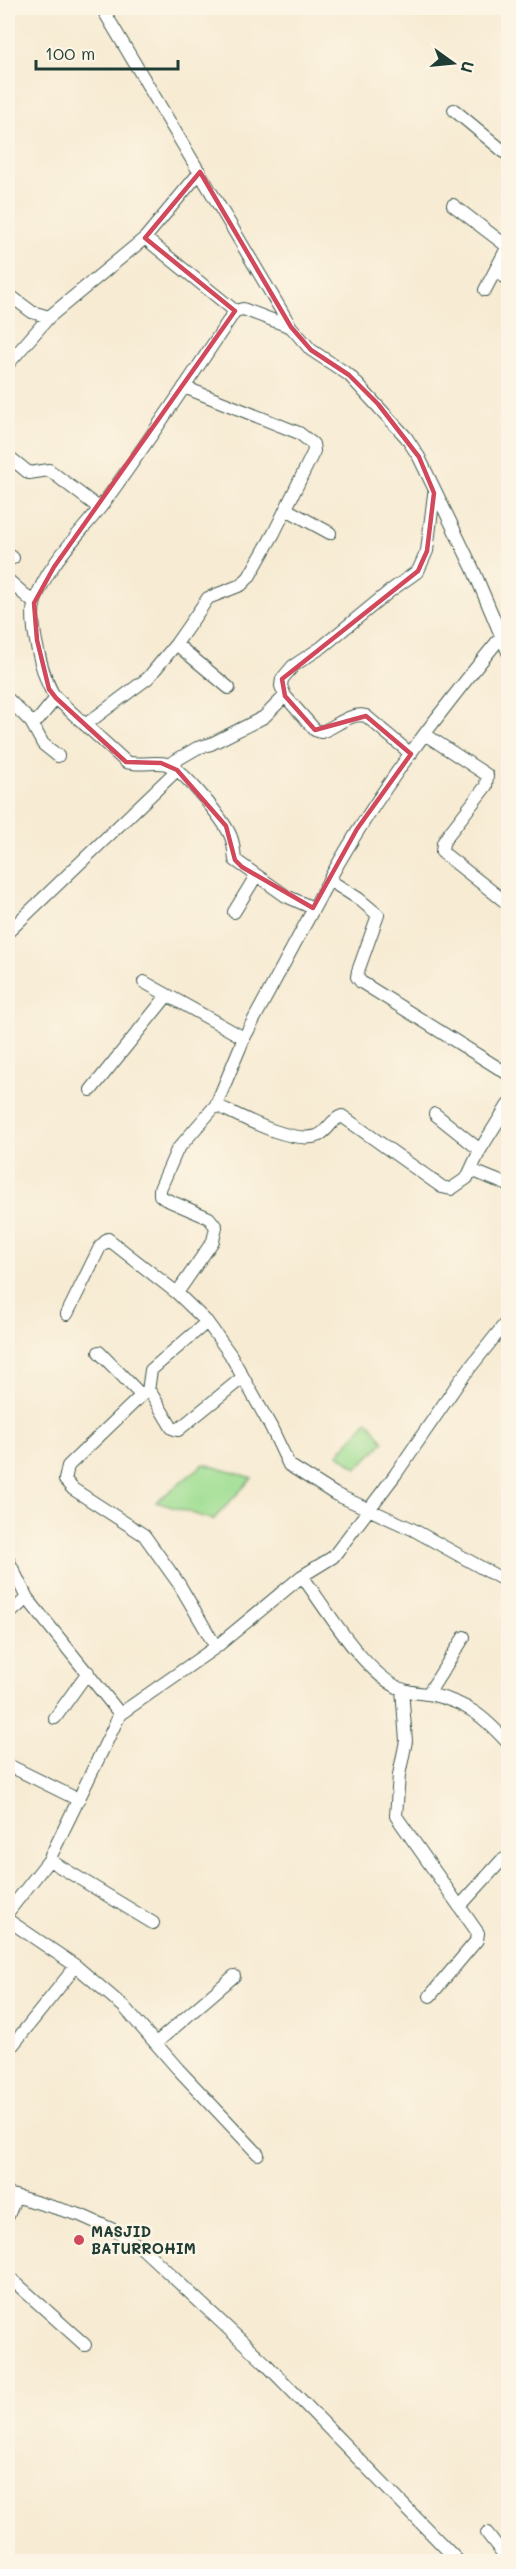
<svg xmlns="http://www.w3.org/2000/svg" width="516" height="2569" font-family="Mali,sans-serif">
<style>
.green{fill:#9fde93;stroke:#5f8e64;stroke-width:1.5}
.lines{fill:none;stroke-linecap:round;stroke-linejoin:round}
.minor-casing{stroke:#3f574c;stroke-width:14}
.minor{stroke:#fff;stroke-width:12}
.marked{fill:none;stroke:#d1495b;stroke-width:4.5;stroke-linejoin:round}
.poi-dot{fill:#d1495b;stroke:#fcf5e5;stroke-width:2}
.labels{text-anchor:middle;dominant-baseline:central;stroke-width:5;stroke-linejoin:round;paint-order:stroke}
.poi-label{font-size:15px;font-weight:bold;fill:#1f3d34;stroke:#fcf5e5;text-anchor:start}
</style>
<rect width="100%" height="100%" fill="#fcf5e5"/>
<filter id="ink" filterUnits="userSpaceOnUse"><feTurbulence type="fractalNoise" baseFrequency=".0167" numOctaves="2"/><feDisplacementMap in="SourceGraphic" scale="12" xChannelSelector="R" yChannelSelector="G"/><feConvolveMatrix kernelMatrix="1 2 1 2 8 2 1 2 1" color-interpolation-filters="sRGB"/></filter>
<filter id="wash" filterUnits="userSpaceOnUse"><feTurbulence type="fractalNoise" baseFrequency=".008" numOctaves="4" result="noise"/><feDisplacementMap in="SourceGraphic" scale="24" xChannelSelector="R" yChannelSelector="G"/><feGaussianBlur stdDeviation="1.35" result="paint"/><feColorMatrix in="noise" values="0 0 0 0 0 0 0 0 0 0 0 0 0 0 0 0 0 1.4 0 .05"/><feComposite in="paint" operator="in"/></filter>
<g filter="url(#wash)">
<rect width="100%" height="100%" fill="#f7ebd3"/>
<!-- green -->
<path class="green" d="M 368,1420 L 384,1442 L 357,1468 L 338,1454 Z
M 204,1464 L 252,1478 L 213,1520 L 156,1502 Z"/>
</g>
<g filter="url(#ink)">
<g class="lines">
<!-- minor casing -->
<g class="minor-casing">
<path id="minor" d="M 102,8 L 291,327 L 311,350 L 349,375 L 406,437 L 419,457 L 473,569 L 508,652
M 454,110 L 508,155
M 453,205 L 508,247
M 145,238 L 235,311
M 495,271 L 508,279
M 485,290 L 508,246
M 8,294 L 32,312 L 49,317 L 145,238 L 200,172
M 291,327 L 243,309 L 235,311 C 192,376 149,441 103,504 C 80,534 47,565 35,601 C 28,621 43,682 56,698 L 126,762 C 140,766 156,761 167,764 C 183,769 225,821 231,837 C 234,844 234,853 235,860 L 286,896 L 313,908
M 8,364 L 49,317
M 8,456 L 29,473 L 49,470 L 99,508
M 286,509 L 330,533
M 8,554 L 13,558
M 8,580 L 34,603
M 176,644 L 229,688
M 8,699 L 31,722 L 43,744 L 58,756
M 31,722 L 38,720 L 56,698
M 85,725 L 148,678 L 176,644 L 208,598 L 241,585 L 249,577 L 274,533 L 314,451 L 313,444 L 299,433 L 184,387
M 426,735 L 487,775 L 486,786 L 448,835 L 443,843 L 442,852 L 508,904
M 411,754 L 366,716 C 350,712 336,727 321,732 L 315,730 L 285,696 L 281,686 L 282,679 L 293,666 L 322,647 L 390,591 L 418,571 L 427,551 L 434,494
M 168,765 L 197,748 L 211,744 L 264,717 L 285,696
M 329,880 C 377,793 438,714 501,637
M 234,912 L 256,876
M 8,932 L 177,770
M 144,982 L 244,1038
M 508,1074 L 361,982 L 357,977 L 358,971 L 378,915 L 359,899 L 329,880 L 244,1038 L 216,1105 L 177,1150 L 160,1189 L 160,1195 L 165,1199 L 209,1218 L 216,1227 L 213,1241 L 177,1293 L 207,1322 L 230,1354 L 271,1427 L 289,1465 L 335,1494 L 412,1529 L 500,1578 L 504,1577 L 508,1571
M 91,1090 L 166,997
M 216,1105 C 240,1116 290,1144 317,1136 C 328,1132 331,1119 342,1116 L 442,1187 L 451,1189 L 467,1178 L 480,1150 L 508,1105
M 435,1114 L 480,1150
M 471,1170 L 508,1185
M 67,1314 L 100,1247 L 108,1239 L 177,1293
M 99,1352 L 141,1395
M 148,1391 L 151,1370 L 207,1322
M 8,1560 L 27,1598 L 120,1714
M 302,1576 C 327,1610 363,1672 401,1689 C 411,1693 423,1693 433,1695 C 469,1704 483,1716 508,1743
M 8,1615 L 27,1598
M 216,1647 L 179,1584 L 144,1535 L 73,1489 L 65,1480 L 68,1466 L 145,1392 L 151,1393 L 172,1428 L 178,1430 L 242,1378
M 402,1689 L 406,1741 L 399,1775 L 396,1816 L 478,1933 L 477,1940 L 430,1996
M 428,1694 L 464,1637
M 55,1718 L 88,1672
M 8,1765 L 79,1800
M 49,1860 L 153,1923
M 460,1906 L 501,1861 L 508,1857
M 8,1912 L 49,1860 L 120,1714 L 216,1647 L 302,1576 L 333,1557 L 395,1475 L 461,1379 L 508,1320
M 8,1920 L 76,1966 L 124,2007 L 178,2069 L 258,2154
M 156,2043 L 234,1976
M 8,2051 L 76,1966
M 8,2194 L 80,2215 L 120,2233 L 143,2249 L 264,2362 L 459,2562
M 8,2216 L 15,2198
M 8,2276 L 85,2345
M 487,2533 L 508,2560"/>
</g>
<!-- minor -->
<use href="#minor" class="minor"/>
</g>
</g>
<!-- marked area -->
<path class="marked" d="M 200,172 L 291,327 L 311,350 L 349,375 L 378,404 L 419,457 L 434,493 L 427,551 L 418,571 L 282,679 L 285,696 L 315,730 L 366,716 L 411,754 L 357,829 L 313,908 L 242,867 L 235,860 L 226,826 L 177,770 L 161,763 L 126,762 L 56,698 L 49,689 L 37,640 L 34,603 L 54,567 L 235,311 L 145,238 Z"/>
<!-- markers -->
<circle class="poi-dot" cx="79" cy="2240" r="6"/>
<g class="labels">
<!-- poi labels -->
<g class="poi-label">
<text x="91" y="2231">MASJID<tspan x="91" dy="17">BATURROHIM</tspan></text>
</g>
</g>
<!-- margin -->
<rect width="516" height="2569" fill="none" stroke="#fcf5e5" stroke-width="30"/>
<!-- north arrow -->
<g transform="translate(453 63) rotate(105)" stroke="#fcf5e5" stroke-width="4.5" paint-order="stroke">
<path d="M0-4.5L10 22L0 15L-10 22Z" fill="#1f3d34"/>
<text y="-9" font-size="16" font-weight="bold" text-anchor="middle" fill="#1f3d34">U</text>
</g>
<!-- scale -->
<path d="M36 60v9h142v-9" fill="none" stroke="#1f3d34" stroke-width="3"/>
<text x="45" y="60" font-size="18" fill="#1f3d34" stroke="#fcf5e5" stroke-width="4.5" paint-order="stroke">100 m</text>
</svg>
